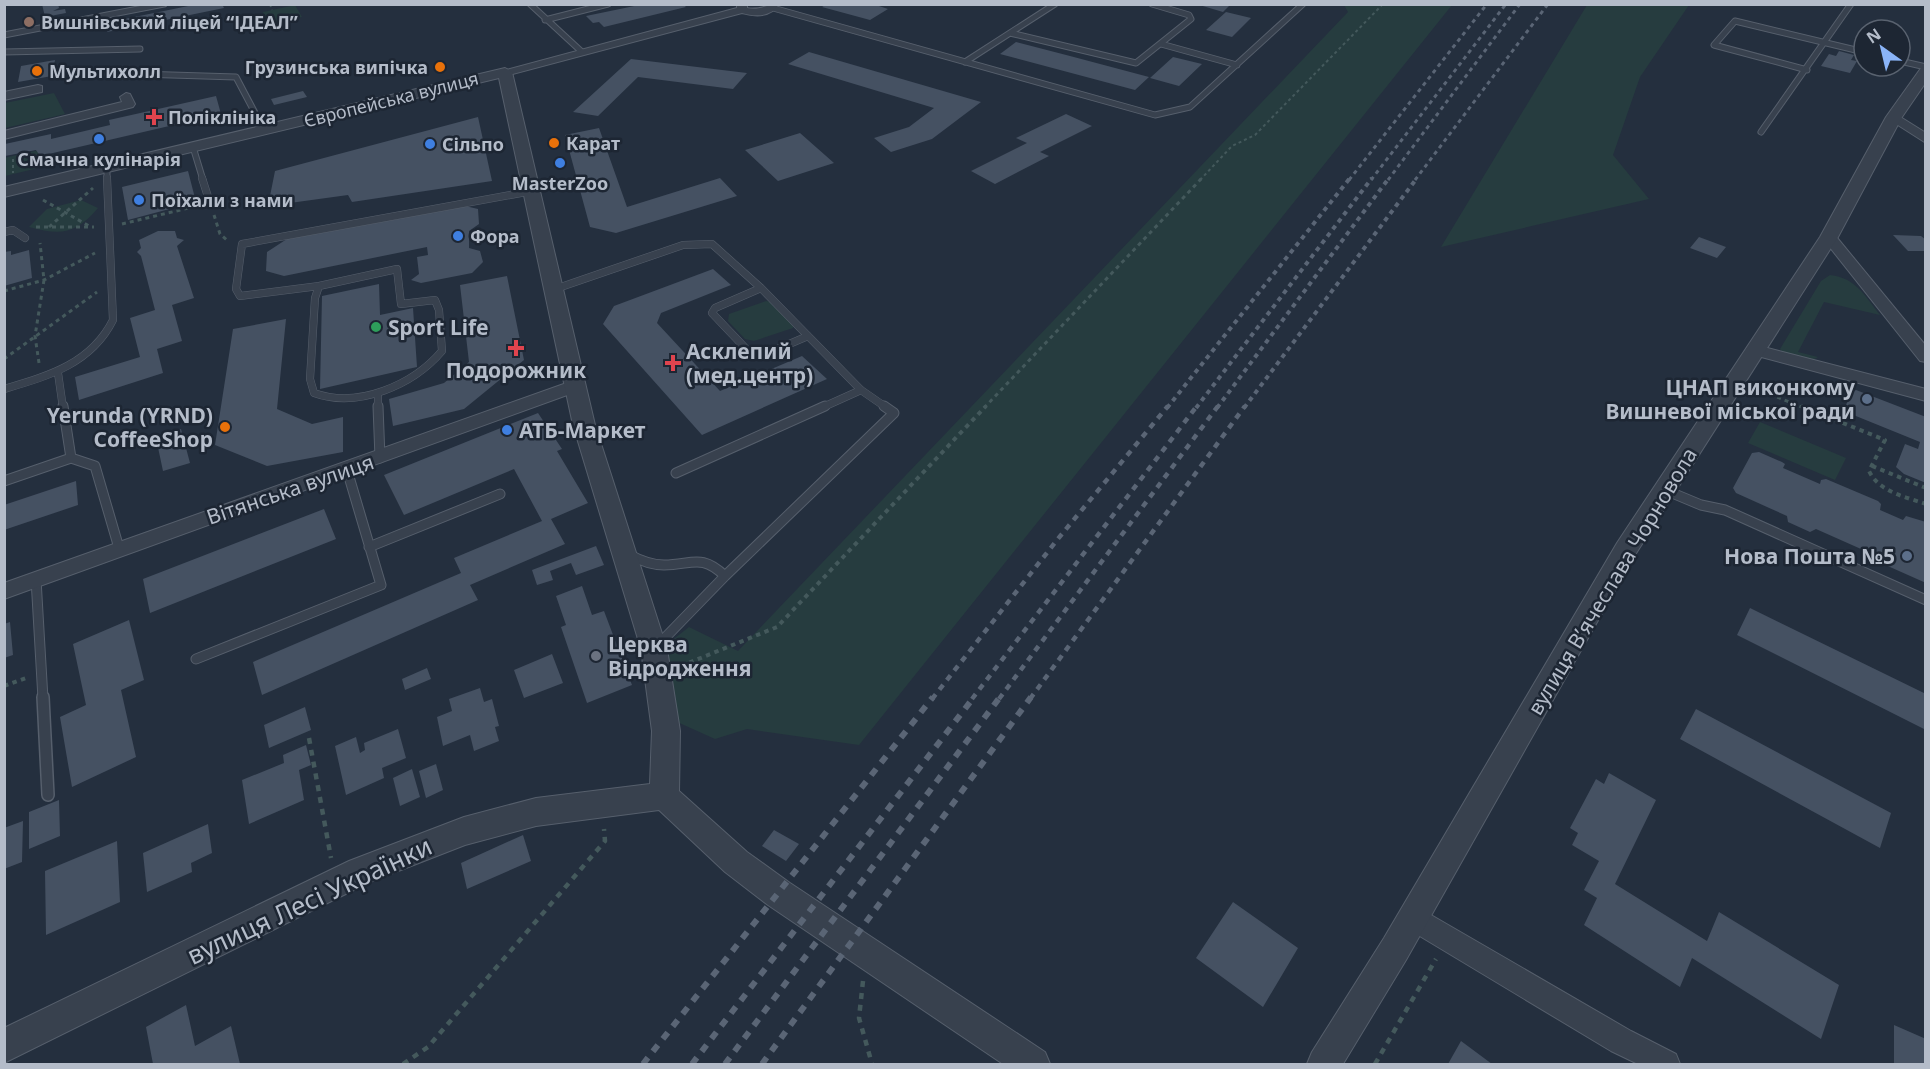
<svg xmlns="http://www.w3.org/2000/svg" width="1930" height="1069" font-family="'Noto Sans',sans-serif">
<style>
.green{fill:#263c3f}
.building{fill:#455162}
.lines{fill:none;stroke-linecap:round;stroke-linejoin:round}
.service-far3-casing{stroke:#565f6c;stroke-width:7}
.service-far2-casing{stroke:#565f6c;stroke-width:8}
.service-far1-casing{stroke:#565f6c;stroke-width:11}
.service-casing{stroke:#565f6c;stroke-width:14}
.minor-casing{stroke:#565f6c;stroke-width:2}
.tertiary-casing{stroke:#565f6c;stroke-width:2}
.path-far3{stroke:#44595c;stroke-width:2;stroke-dasharray:3 3;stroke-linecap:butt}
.path-far2{stroke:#44595c;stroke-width:3;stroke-dasharray:4 4;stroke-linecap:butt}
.path-far1{stroke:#44595c;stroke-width:4;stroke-dasharray:4.5 4.5;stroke-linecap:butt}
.path{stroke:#44595c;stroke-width:4.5;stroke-dasharray:6 6;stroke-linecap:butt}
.service-far3{stroke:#38414e;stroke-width:5}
.service-far2{stroke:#38414e;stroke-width:7}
.service-far1{stroke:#38414e;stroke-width:9}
.service{stroke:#38414e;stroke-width:11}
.minor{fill:#38414e;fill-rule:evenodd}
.tertiary{fill:#38414e;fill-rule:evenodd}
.rail-far3{stroke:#5a6575;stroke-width:3;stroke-dasharray:4 4;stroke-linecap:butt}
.rail-far2{stroke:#5a6575;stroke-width:4;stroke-dasharray:4.5 4.5;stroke-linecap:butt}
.rail-far1{stroke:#5a6575;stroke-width:4.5;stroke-dasharray:6 6;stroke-linecap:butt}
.rail{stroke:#5a6575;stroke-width:6;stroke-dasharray:8 8;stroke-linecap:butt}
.education-dot{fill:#8d6e63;stroke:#1d2633;stroke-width:2}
.food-dot{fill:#e8710a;stroke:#1d2633;stroke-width:2}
.health-dot{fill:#e0444e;stroke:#1d2633;stroke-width:2}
.shop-dot{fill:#3f7fe0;stroke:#1d2633;stroke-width:2}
.leisure-dot{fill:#2e9e5b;stroke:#1d2633;stroke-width:2}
.service-dot{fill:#5c6f8a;stroke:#1d2633;stroke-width:2}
.worship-dot{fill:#6b7280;stroke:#1d2633;stroke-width:2}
.labels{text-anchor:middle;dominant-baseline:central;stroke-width:5;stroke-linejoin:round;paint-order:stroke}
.far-poi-label{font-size:18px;font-weight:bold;fill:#b4bcc9;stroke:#1d2633;text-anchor:start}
.far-street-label{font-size:18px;fill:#b4bcc9;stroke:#1d2633}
.poi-label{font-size:21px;font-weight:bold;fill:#b4bcc9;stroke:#1d2633;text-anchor:start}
.street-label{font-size:21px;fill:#b4bcc9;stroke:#1d2633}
.near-street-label{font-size:26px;fill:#b4bcc9;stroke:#1d2633}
</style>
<rect width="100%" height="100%" fill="#242f3e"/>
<!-- green -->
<path class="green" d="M 295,5 L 302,17 L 266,23 L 263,12 Z
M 1344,5 L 1452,5 L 859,745 L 747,729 L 715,739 L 675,721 L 661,649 L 689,627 L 738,651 L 1348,12 Z
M 1587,5 L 1689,5 L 1640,77 L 1613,155 L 1649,199 L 1441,247 Z
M 54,93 L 65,114 L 5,128 L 5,103 Z
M 39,150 L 40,157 L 56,154 L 59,163 L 5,176 L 4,158 Z
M 81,200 L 98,208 C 76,234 61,236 29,227 L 47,209 Z
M 1830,275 C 1856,278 1865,296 1880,315 L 1824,302 L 1798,352 L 1818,357 C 1808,364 1793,355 1782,352 L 1780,349 L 1821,281 Z
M 766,301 L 776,303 L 795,320 L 793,328 L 754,341 L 745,339 L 728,321 L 729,314 Z
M 1760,422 L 1846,458 L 1835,480 L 1748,443 Z"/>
<!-- building -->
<path class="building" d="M 42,4 L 58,4 L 59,8 L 53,11 L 65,9 L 66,13 L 45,17 Z
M 198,4 L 222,4 L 224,8 L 107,32 L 105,23 Z
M 644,4 L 683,4 L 686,7 L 604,27 L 599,22 L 593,23 L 586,16 Z
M 827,4 L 873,4 L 888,9 L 870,20 L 822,7 Z
M 1196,4 L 1231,4 L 1223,12 Z
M 1226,12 L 1251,18 L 1232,37 L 1206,30 Z
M 1016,42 L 1070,56 L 1149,77 L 1135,90 L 1000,54 Z
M 1839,51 L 1854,55 L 1851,60 L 1857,61 L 1850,73 L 1821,66 L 1829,54 L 1836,56 Z
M 809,52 L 981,102 L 932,139 L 891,152 L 874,138 L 909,127 L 934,108 L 788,64 Z
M 1173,57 L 1202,64 L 1179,86 L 1150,78 Z
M 631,59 L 747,73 L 733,89 L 638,77 L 598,116 L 573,112 Z
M 55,60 L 52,76 L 18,82 L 21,66 Z
M 303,91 L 307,97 L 274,105 L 271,99 Z
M 216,96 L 221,114 L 40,156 L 36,150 L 5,156 L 5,144 L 51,134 L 51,139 L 110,125 L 109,120 Z
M 1066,114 L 1092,126 L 1040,152 L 1049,156 L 995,184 L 971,171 L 1027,143 L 1016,138 Z
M 478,117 L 492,181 L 352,202 L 348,195 L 268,206 L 275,171 Z
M 599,128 L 627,207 L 720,178 L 737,196 L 616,233 L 590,227 L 565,135 Z
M 800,133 L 834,163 L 778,181 L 745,150 Z
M 188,171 L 196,202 L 128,220 L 122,187 Z
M 461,205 L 478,209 L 479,224 L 469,231 L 469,248 L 480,251 L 483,262 L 472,273 L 421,283 L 411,280 L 419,274 L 417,257 L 428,255 L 427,247 L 284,276 L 266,271 L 267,252 L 290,237 Z
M 158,231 L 175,231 L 177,238 L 184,240 L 177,246 L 194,298 L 172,305 L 182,341 L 157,349 L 163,373 L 79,400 L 75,377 L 140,357 L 130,318 L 155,310 L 141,256 L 137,252 L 141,248 L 139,240 Z
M 1893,235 L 1921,236 L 1926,240 L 1926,251 L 1908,251 Z
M 1699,237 L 1726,247 L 1717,258 L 1690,248 Z
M 29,250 L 32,278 L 4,286 L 4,252 L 11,251 L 11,255 Z
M 713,269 L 731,285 L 661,313 L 657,323 L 720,391 L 802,356 L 827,379 L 702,435 L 603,324 L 614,306 Z
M 507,276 L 524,360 L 464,409 L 393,426 L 389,399 L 444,383 L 469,362 L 460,285 Z
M 379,284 L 380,315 L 413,308 L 417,367 L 320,389 L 322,296 Z
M 286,319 L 277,409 L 312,424 L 343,417 L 343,452 L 267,466 L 215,445 L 233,329 Z
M 1856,390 L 1926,417 L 1926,483 L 1904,474 L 1896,467 L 1905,444 L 1918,449 L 1920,442 L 1846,412 L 1844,409 L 1852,392 Z
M 538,413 L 562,449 L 557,451 L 588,503 L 551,519 L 565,544 L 470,585 L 478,600 L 262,695 L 253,662 L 461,573 L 454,558 L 542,521 L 514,469 L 404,515 L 384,475 Z
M 181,429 L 190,463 L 163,471 L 156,438 Z
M 1759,452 L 1782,462 L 1785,464 L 1783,468 L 1820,484 L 1821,480 L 1826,479 L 1878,501 L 1881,504 L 1880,510 L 1903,520 L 1906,516 L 1926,522 L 1926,583 L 1872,559 L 1869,557 L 1870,553 L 1816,529 L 1810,532 L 1788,522 L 1787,516 L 1736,493 L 1733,488 L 1752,453 Z
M 76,481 L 78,505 L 4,530 L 4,505 Z
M 324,509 L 336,539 L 150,613 L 143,579 Z
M 596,546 L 604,565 L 576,575 L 571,563 L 550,571 L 553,580 L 537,585 L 532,570 Z
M 582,586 L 592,615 L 604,611 L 632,685 L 587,703 L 561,627 L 566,625 L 556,596 Z
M 1750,608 L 1926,694 L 1926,730 L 1737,635 Z
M 129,620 L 144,680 L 121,690 L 136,757 L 72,787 L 60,717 L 86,705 L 73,644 Z
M 10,622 L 13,655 L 4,658 L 4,624 Z
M 552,654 L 563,683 L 524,698 L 514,670 Z
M 427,668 L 431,679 L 405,690 L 402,679 Z
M 480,688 L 484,702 L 492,699 L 499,726 L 495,727 L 499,741 L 474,751 L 470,735 L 443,746 L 437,717 L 452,711 L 449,699 Z
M 305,707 L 311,730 L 269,748 L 264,725 Z
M 1696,709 L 1891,813 L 1880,848 L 1680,739 Z
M 398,729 L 406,758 L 382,768 L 384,778 L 346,795 L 335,746 L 356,737 L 360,753 L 365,750 L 364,743 Z
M 306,745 L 311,765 L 299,770 L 304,800 L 249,824 L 242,780 L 284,763 L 283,755 Z
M 436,764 L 443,790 L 426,798 L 419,771 Z
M 412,769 L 420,797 L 400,806 L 393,778 Z
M 1609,773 L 1656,800 L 1615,884 L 1707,941 L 1719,912 L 1839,985 L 1821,1039 L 1692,958 L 1680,987 L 1584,925 L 1597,898 L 1584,890 L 1599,861 L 1572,845 L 1578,833 L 1570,828 L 1596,779 L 1604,784 Z
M 59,800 L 60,836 L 29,849 L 29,812 Z
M 23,821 L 22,862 L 4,869 L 4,828 Z
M 208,824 L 212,853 L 191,863 L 192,872 L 147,892 L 143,853 Z
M 774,830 L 799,844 L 786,861 L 762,846 Z
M 523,835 L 531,861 L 467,889 L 461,863 Z
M 117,841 L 120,902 L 46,935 L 45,871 Z
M 1233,902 L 1298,948 L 1263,1007 L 1196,958 Z
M 186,1005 L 195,1046 L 231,1026 L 240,1064 L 153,1064 L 146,1027 Z
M 1894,1025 L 1926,1039 L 1926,1064 L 1894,1064 Z
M 1461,1041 L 1492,1064 L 1448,1064 Z"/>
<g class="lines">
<!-- service-far3 casing -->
<g class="service-far3-casing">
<path id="service-far3" d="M 530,4 L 582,52
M 773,8 L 1155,115 L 1190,107 L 1303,4
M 545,20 L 608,4
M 1010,33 L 1136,63 L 1191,19 L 1189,15 L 1152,4
M 4,35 L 164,4
M 1161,44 L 1237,65
M 4,52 L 140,49
M 1900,61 L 1926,67
M 965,62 L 1055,4
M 1807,70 L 1714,45 L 1735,21 L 1864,52
M 107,73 L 236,77 L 264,130
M 1761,132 L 1851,4
M 193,147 L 203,180
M 107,168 L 107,180"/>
</g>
<!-- service-far2 casing -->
<g class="service-far2-casing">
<path id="service-far2" d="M 202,178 L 210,203
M 4,232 L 13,230 L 25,238
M 397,269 L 401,304 L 435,300 L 439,310 L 442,351 C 413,385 358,409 314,393 L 310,379 L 315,298 L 319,286 Z
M 319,286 L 240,296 L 236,289 L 242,244 L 532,191
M 761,288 L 715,308 L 712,313 L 750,353 L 761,356 L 808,336
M 555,289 L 683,245 L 712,244 L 761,288 L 861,390 L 887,408
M 58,373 L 63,408
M 4,389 C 48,376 91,364 113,320 L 107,178
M 378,393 L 378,408
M 821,408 L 861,390"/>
</g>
<!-- service-far1 casing -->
<g class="service-far1-casing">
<path id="service-far1" d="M 63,406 L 71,458 L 95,466 L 119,548
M 378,406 L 380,458
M 676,473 L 825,406
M 4,481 L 71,458
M 1665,490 L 1701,505 L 1725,510 L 1926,600
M 369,547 L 500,494
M 628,554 C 639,560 651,565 664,565 C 692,565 701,553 725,576
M 36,579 L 43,699
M 657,646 L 725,576 L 894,413 L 884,406
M 196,659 L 381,585 L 347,470"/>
</g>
<!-- service casing -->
<g class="service-casing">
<path id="service" d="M 43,697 L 48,795"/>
</g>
<!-- minor casing -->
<g class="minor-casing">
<path id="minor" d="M 737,4 L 747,4 L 747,8 C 760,11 767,4 779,4 C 771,17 756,17 742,13 L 505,76 L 499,72 L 737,8 Z
M 38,85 L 42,86 L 42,92 L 4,100 L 4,92 Z
M 126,93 L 130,94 L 135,104 L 133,107 L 4,139 L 4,131 L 122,102 L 120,97 Z
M 1894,113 L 1926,133 L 1926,143 L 1890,120 L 1888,117 Z
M 1829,233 L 1834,234 L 1926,346 L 1926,362 L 1920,361 L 1824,240 L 1822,237 Z
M 1756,345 L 1926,389 L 1926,401 L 1750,354 L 1748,350 Z
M 575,380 L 584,386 L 581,390 L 4,599 L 4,583 Z
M 1412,904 L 1631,1031 L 1676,1054 L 1680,1064 L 1638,1064 L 1611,1051 L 1403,926 L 1399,917 L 1403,908 Z"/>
</g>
<!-- tertiary casing -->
<g class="tertiary-casing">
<path id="tertiary" d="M 1926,67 L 1926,82 L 1902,117 L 1838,237 L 1635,555 L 1406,960 L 1343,1064 L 1307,1064 L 1312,1052 L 1384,938 L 1617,543 L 1820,237 L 1886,117 L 1921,68 Z
M 505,68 L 512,72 L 595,425 L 667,649 L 680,731 L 679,791 L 747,852 L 790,883 L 1045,1052 L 1050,1064 L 1003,1064 L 768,905 L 725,872 L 659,810 L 536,826 L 465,845 L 370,882 L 4,1063 L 4,1028 L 349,861 L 464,817 L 536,798 L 650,784 L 652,731 L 641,649 L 573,425 L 499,78 L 4,197 L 4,187 Z"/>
</g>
<!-- path-far3 -->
<path class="path-far3" d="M 270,4 L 272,10
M 13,159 L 13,173
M 1200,180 L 1232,146 L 1255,135 L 1383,4"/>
<!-- path-far2 -->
<path class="path-far2" d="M 43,200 L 91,227
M 214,215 L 220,234 L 228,241
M 122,224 L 197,206
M 36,227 L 94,227
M 49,227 L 93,188
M 4,291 L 44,280 L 95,253
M 4,359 L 97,292
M 39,363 L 35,336 L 44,280 L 40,243
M 1755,388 L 1804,408
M 984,408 L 1202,178"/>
<!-- path-far1 -->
<path class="path-far1" d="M 1801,406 L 1885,440 L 1869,471 C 1879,492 1906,497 1926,504
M 1872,466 L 1926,488
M 681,666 L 777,627 L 986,406
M 4,686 L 26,678"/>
<!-- path -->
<path class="path" d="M 309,738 L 331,858
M 863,981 L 859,1018 L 872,1064
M 403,1064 L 428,1047 L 605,841 L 604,829
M 1375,1064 L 1436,959"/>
<!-- service-far3 -->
<use href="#service-far3" class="service-far3"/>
<!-- service-far2 -->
<use href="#service-far2" class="service-far2"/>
<!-- service-far1 -->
<use href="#service-far1" class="service-far1"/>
<!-- service -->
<use href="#service" class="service"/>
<!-- minor -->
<use href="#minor" class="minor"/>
<!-- tertiary -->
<use href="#tertiary" class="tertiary"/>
<!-- rail-far3 -->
<path class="rail-far3" d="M 1349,180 L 1487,4
M 1371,180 L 1506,4
M 1388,180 L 1520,4
M 1415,180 L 1548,4"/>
<!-- rail-far2 -->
<path class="rail-far2" d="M 1167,408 L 1350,178
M 1196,408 L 1372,178
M 1217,408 L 1389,178
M 1244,408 L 1417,178"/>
<!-- rail-far1 -->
<path class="rail-far1" d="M 932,699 L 1057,540 L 1168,406
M 972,699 L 1197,406
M 999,699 L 1218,406
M 1030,699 L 1245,406"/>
<!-- rail -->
<path class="rail" d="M 643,1064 L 933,697
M 692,1064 L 974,697
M 725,1064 L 1000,697
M 762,1064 L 1031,697"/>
</g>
<!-- markers -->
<circle class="education-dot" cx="29" cy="22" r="6"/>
<g class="food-dot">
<circle cx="440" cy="67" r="6"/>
<circle cx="37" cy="71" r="6"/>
<circle cx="554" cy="143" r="6"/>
<circle cx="225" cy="427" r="6"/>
</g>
<g class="health-dot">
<path d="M151 108h6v6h6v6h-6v6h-6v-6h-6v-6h6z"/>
<path d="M513 339h6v6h6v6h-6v6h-6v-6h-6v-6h6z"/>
<path d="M670 354h6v6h6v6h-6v6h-6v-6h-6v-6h6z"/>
</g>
<g class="shop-dot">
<circle cx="99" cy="139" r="6"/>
<circle cx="430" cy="144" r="6"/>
<circle cx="560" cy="163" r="6"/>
<circle cx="139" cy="200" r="6"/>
<circle cx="458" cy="236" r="6"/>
<circle cx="507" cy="430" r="6"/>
</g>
<circle class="leisure-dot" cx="376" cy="327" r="6"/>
<g class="service-dot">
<circle cx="1867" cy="399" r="6"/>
<circle cx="1907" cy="556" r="6"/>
</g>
<circle class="worship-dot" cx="596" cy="656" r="6"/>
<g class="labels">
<!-- far-poi labels -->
<g class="far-poi-label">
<text x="41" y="22">Вишнівський ліцей “ІДЕАЛ”</text>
<text x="428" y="67" text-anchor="end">Грузинська випічка</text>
<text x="49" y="71">Мультихолл</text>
<text x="168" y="117">Поліклініка</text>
<text x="566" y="143">Карат</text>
<text x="442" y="144">Сільпо</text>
<text x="99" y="159" text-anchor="middle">Смачна кулінарія</text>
<text x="560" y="183" text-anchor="middle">MasterZoo</text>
<text x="151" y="200">Поїхали з нами</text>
<text x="470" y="236">Фора</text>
</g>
<!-- far-street labels -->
<g class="far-street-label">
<text transform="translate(391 99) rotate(-14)">Європейська вулиця</text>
</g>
<!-- poi labels -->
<g class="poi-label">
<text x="388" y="327">Sport Life</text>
<text x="686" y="351">Асклепий<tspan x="686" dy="24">(мед.центр)</tspan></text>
<text x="516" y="370" text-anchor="middle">Подорожник</text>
<text x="1855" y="387" text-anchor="end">ЦНАП виконкому<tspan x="1855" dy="24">Вишневої міської ради</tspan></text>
<text x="213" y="415" text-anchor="end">Yerunda (YRND)<tspan x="213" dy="24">CoffeeShop</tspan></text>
<text x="519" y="430">АТБ-Маркет</text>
<text x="1895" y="556" text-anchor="end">Нова Пошта №5</text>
<text x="608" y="644">Церква<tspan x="608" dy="24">Відродження</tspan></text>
</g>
<!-- street labels -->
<g class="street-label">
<text transform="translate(290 489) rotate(-19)">Вітянська вулиця</text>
<text transform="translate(1612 581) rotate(-59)">вулиця Вʼячеслава Чорновола</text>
</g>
<!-- near-street labels -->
<g class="near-street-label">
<text transform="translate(309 900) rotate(-25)">вулиця Лесі Українки</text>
</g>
</g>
<!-- border -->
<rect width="1930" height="1069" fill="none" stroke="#b4bcc9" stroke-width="12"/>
<!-- north arrow -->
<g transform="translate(1882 48) rotate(326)"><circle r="28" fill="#1d2633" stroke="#59626f" stroke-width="1.5"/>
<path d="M0-4.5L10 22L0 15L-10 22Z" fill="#8ab4f8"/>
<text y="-9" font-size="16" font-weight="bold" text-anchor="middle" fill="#b4bcc9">N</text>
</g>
</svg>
